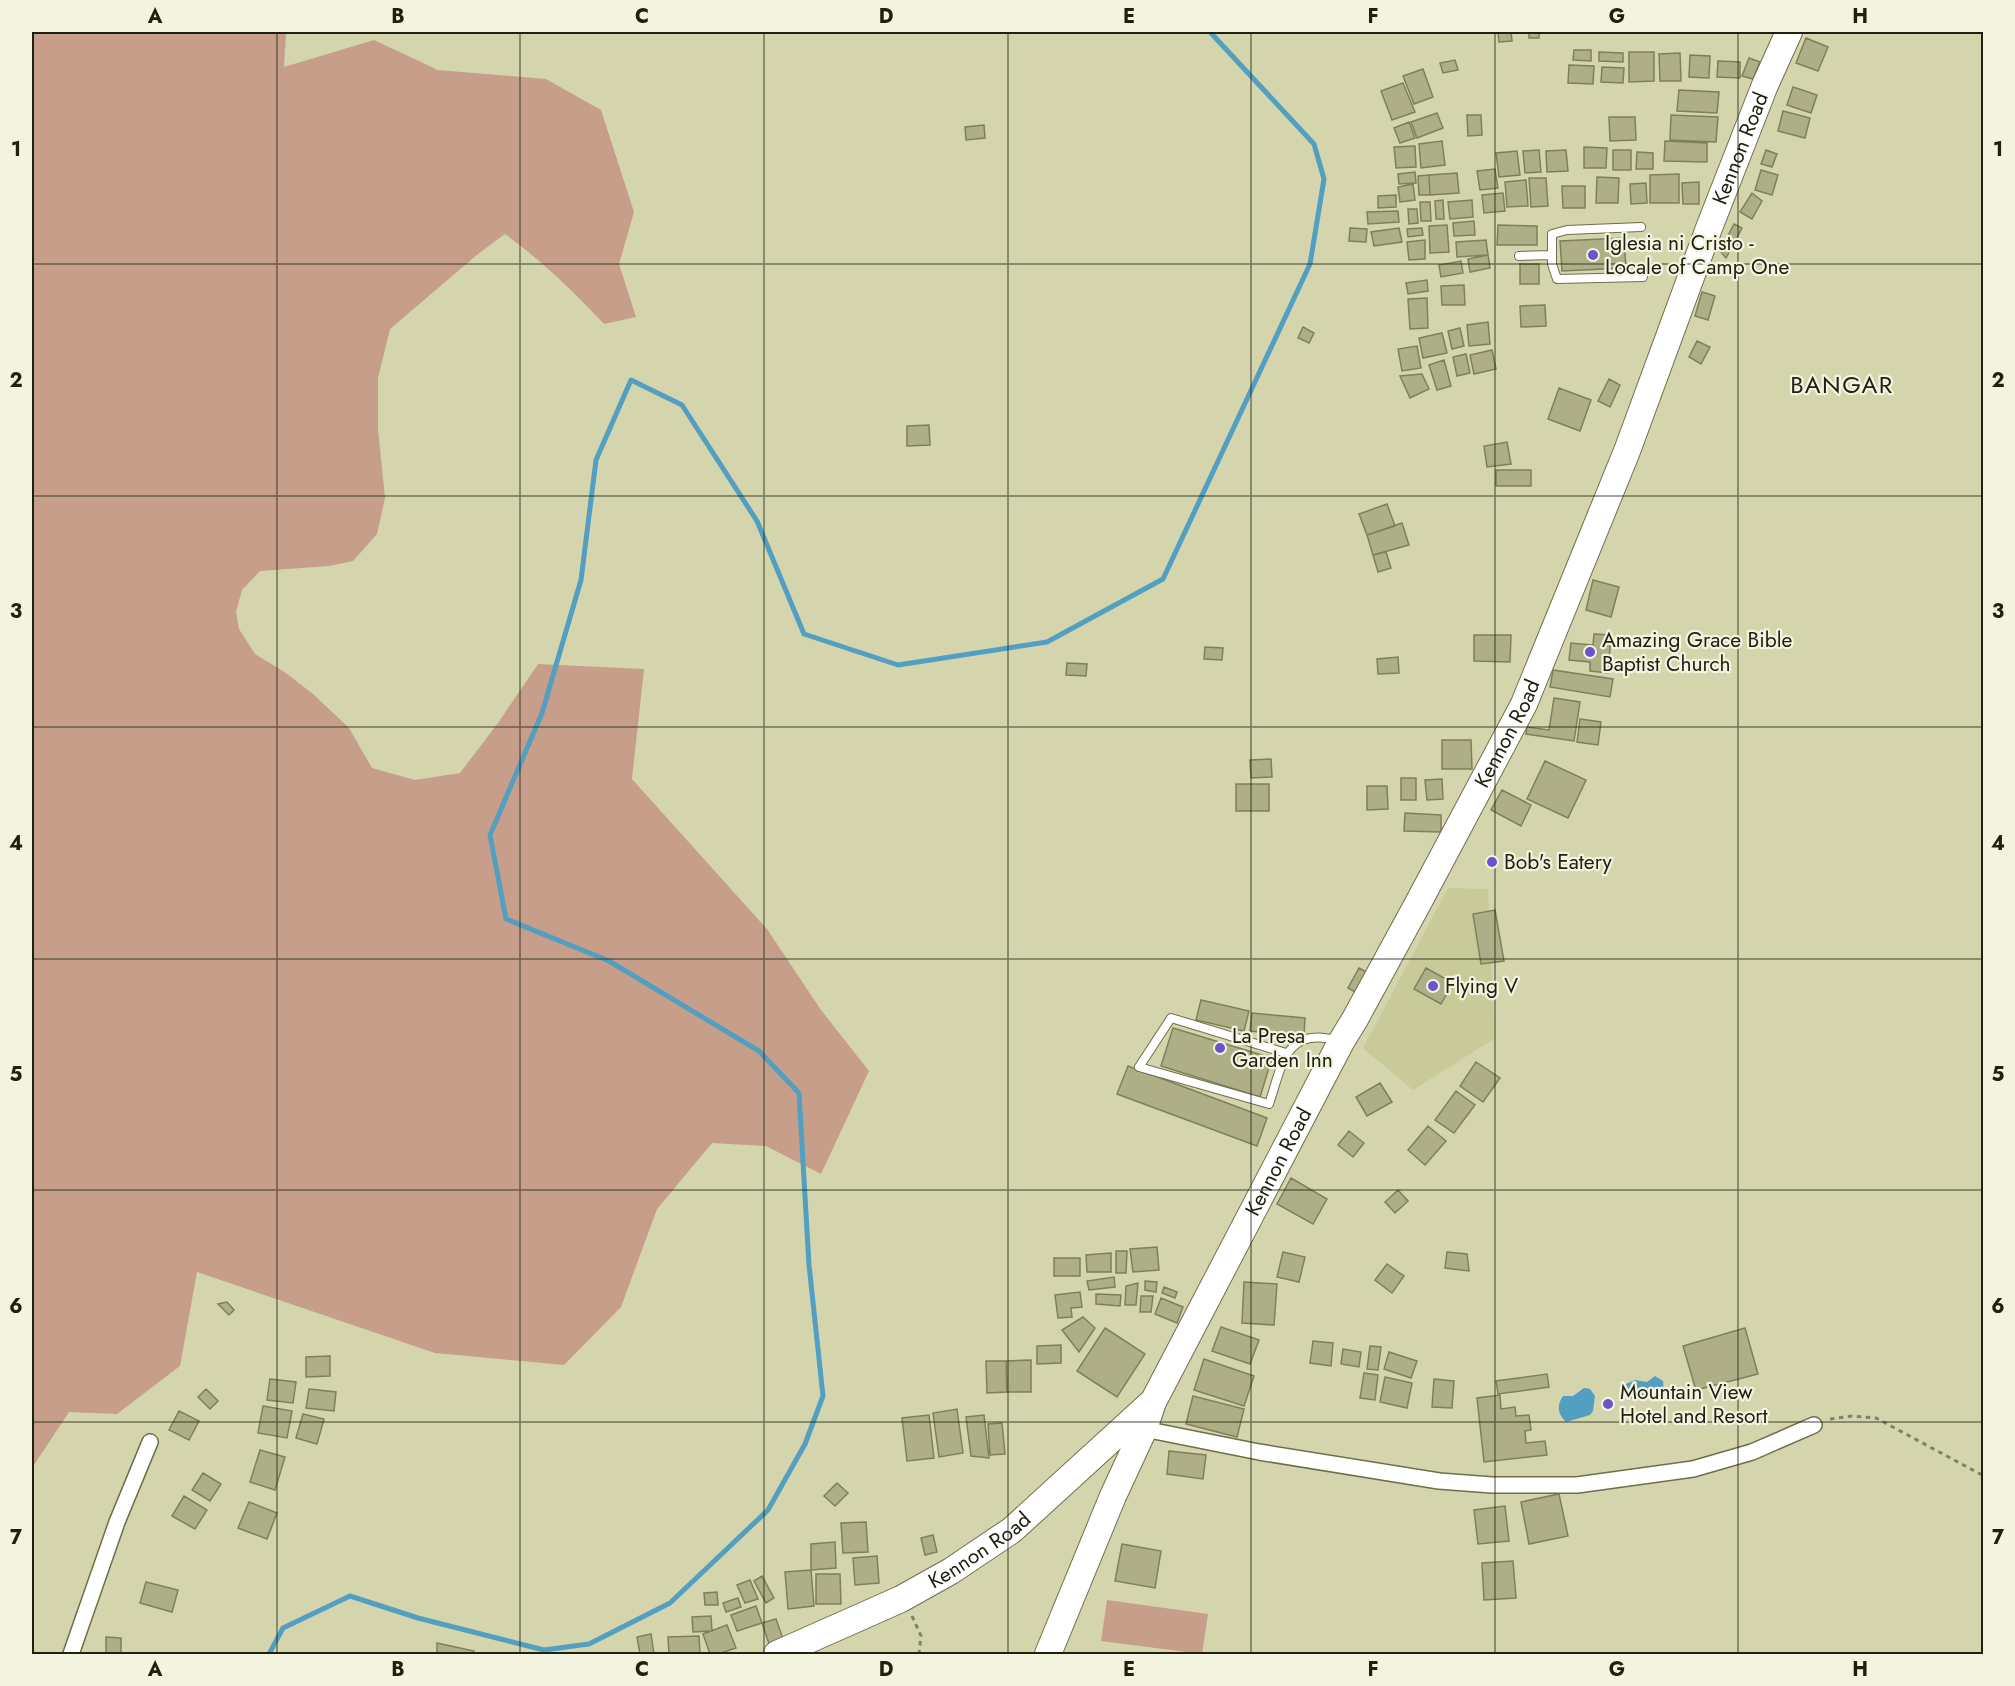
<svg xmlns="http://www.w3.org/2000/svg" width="2015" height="1686" font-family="Jost,sans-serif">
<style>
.built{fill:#c8ca9a}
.green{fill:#c69e8a}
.water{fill:#529fc1}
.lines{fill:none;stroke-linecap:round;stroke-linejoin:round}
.stream{stroke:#529fc1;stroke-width:5}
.building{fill:#aeaf87;stroke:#7f805b;stroke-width:1.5}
.service-casing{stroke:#6e6f4a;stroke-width:10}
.minor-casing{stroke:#6e6f4a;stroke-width:18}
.trunk-casing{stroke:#6e6f4a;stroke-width:28}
.path{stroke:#828366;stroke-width:3;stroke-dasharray:4.5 4.5;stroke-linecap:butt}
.service{stroke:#fff;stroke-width:8}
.minor{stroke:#fff;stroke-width:15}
.trunk{stroke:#fff;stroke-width:26}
.grid{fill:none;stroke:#202011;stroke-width:1.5;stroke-opacity:0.55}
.poi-dot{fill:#6d52cc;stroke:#f3f4e0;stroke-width:2}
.labels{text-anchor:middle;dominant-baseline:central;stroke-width:4.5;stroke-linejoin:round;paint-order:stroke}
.street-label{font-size:21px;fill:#202011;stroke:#f3f4e0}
.poi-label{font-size:21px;fill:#202011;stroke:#f3f4e0;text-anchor:start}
.quarter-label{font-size:24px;letter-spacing:1.5px;fill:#202011;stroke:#f3f4e0}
.neatline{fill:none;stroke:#202011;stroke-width:2}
.grid-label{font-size:20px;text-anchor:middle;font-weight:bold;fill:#202011}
</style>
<rect width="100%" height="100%" fill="#d4d5ad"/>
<!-- built -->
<path class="built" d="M 1448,888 L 1488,889 L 1495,1038 L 1413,1090 L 1363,1048 Z"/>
<!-- green -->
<path class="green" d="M 32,32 L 286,32 L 284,67 L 374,40 L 438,70 L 546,79 L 601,110 L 634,212 L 619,264 L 636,317 L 604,324 C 573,291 542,261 505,234 L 478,254 L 390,329 L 378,378 L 378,429 L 385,498 L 377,534 L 353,561 L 329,566 L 260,571 L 242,590 L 236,612 L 239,629 L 255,654 L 286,673 L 313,694 L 349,728 L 372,768 L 415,780 L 460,773 L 498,723 L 538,664 L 644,669 L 632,779 L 767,929 L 821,1010 L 869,1071 L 821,1174 L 766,1146 L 712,1143 L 657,1209 L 621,1307 L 564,1365 L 435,1353 L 197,1272 L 180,1366 L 117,1414 L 69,1412 L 32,1468 Z
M 1107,1600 L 1208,1614 L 1202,1654 L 1101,1641 Z"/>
<!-- water -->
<path class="water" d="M 1655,1376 L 1663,1381 L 1664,1393 L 1658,1400 L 1653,1400 L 1646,1396 L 1628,1399 C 1623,1394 1624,1390 1626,1384 L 1635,1380 L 1647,1382 Z
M 1584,1388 L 1590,1389 L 1595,1396 L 1593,1411 L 1590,1415 L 1566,1422 C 1558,1414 1556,1406 1563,1396 L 1573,1396 Z"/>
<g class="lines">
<!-- stream -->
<path class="stream" d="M 269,1654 L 283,1628 L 350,1596 L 418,1618 L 544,1650 L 589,1644 L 670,1603 L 768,1510 L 805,1444 L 823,1396 L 809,1265 L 799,1093 L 759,1051 L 609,961 L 506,919 L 490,835 L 542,713 L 581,580 L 596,460 L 631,380 L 682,405 L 757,521 L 804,634 L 898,665 L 1047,642 L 1163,579 L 1310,264 L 1324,179 L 1314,144 L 1210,32"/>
</g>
<!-- building -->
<path class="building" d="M 1498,32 L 1511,32 L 1512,41 L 1499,42 Z
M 1529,32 L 1539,32 L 1539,38 L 1529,38 Z
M 1806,38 L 1828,47 L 1818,71 L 1796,63 Z
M 1574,50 L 1591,50 L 1591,61 L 1573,60 Z
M 1599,52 L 1623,53 L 1623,62 L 1599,61 Z
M 1629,52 L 1654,52 L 1654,81 L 1629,82 Z
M 1680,53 L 1681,81 L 1660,81 L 1659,54 Z
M 1690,55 L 1710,56 L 1709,78 L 1689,77 Z
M 1749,58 L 1760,62 L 1753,79 L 1742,76 Z
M 1455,60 L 1458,70 L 1443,73 L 1440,63 Z
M 1718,61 L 1740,62 L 1740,78 L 1717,77 Z
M 1569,65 L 1594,66 L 1593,84 L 1568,83 Z
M 1602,67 L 1624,68 L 1623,83 L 1601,82 Z
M 1423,69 L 1433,97 L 1414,104 L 1403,76 Z
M 1403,83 L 1415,112 L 1392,120 L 1381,91 Z
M 1793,87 L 1817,95 L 1811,113 L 1787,105 Z
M 1679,90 L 1719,92 L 1717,113 L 1677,111 Z
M 1783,111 L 1810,118 L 1805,138 L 1778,131 Z
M 1437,113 L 1443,128 L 1417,138 L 1411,122 Z
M 1467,115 L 1481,115 L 1482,135 L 1468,136 Z
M 1671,115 L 1718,117 L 1716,142 L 1670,140 Z
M 1609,117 L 1635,117 L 1636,140 L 1610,141 Z
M 1409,122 L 1415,138 L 1400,143 L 1394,128 Z
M 984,125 L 985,138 L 966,140 L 965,127 Z
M 1442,141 L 1445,165 L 1421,168 L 1419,144 Z
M 1665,141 L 1707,143 L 1707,162 L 1664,161 Z
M 1415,146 L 1416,167 L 1396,168 L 1394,147 Z
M 1584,147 L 1607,148 L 1606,168 L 1584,168 Z
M 1539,150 L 1541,172 L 1525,173 L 1523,151 Z
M 1566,150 L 1568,171 L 1547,172 L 1546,151 Z
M 1613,150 L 1631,150 L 1631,170 L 1613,170 Z
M 1766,150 L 1777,154 L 1772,167 L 1761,164 Z
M 1517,151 L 1520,175 L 1499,177 L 1496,153 Z
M 1637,152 L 1653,153 L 1653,169 L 1636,169 Z
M 1495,169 L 1498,188 L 1480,190 L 1477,171 Z
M 1761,170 L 1778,175 L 1772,195 L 1755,190 Z
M 1415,172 L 1416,183 L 1399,184 L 1398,174 Z
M 1457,173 L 1459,193 L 1430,195 L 1429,175 Z
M 1679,174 L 1679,203 L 1650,203 L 1650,175 Z
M 1429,175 L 1430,195 L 1419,195 L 1418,176 Z
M 1597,177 L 1619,178 L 1618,203 L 1596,203 Z
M 1529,178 L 1546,178 L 1548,206 L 1531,207 Z
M 1526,180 L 1528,206 L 1507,207 L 1505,182 Z
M 1699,182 L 1699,204 L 1683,204 L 1682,183 Z
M 1646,183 L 1647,203 L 1631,204 L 1630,184 Z
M 1413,184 L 1415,200 L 1400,202 L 1398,187 Z
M 1562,186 L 1585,186 L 1585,208 L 1563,208 Z
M 1503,193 L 1505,211 L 1484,213 L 1482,195 Z
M 1752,193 L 1762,201 L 1752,219 L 1740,212 Z
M 1396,195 L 1396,207 L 1378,208 L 1378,196 Z
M 1443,200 L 1444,219 L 1436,219 L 1435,201 Z
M 1472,200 L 1473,217 L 1450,219 L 1448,202 Z
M 1420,202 L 1430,202 L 1431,221 L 1421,221 Z
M 1408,209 L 1417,209 L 1418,223 L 1409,224 Z
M 1398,211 L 1399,222 L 1368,224 L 1367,212 Z
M 1474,221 L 1475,235 L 1454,236 L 1453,223 Z
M 1734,224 L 1742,228 L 1726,258 L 1720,251 Z
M 1447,225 L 1449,252 L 1430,253 L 1429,226 Z
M 1498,225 L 1537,226 L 1537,245 L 1497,245 Z
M 1350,228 L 1367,229 L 1366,242 L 1349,241 Z
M 1399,228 L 1402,242 L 1374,246 L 1371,232 Z
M 1422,228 L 1423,235 L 1408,237 L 1407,229 Z
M 1624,238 L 1626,268 L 1562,271 L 1560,241 Z
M 1425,240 L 1425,259 L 1409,260 L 1407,242 Z
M 1486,240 L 1488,255 L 1457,257 L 1456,242 Z
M 1488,255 L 1490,268 L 1470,272 L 1468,259 Z
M 1461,261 L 1463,273 L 1441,277 L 1439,265 Z
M 1520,264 L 1539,264 L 1539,284 L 1520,284 Z
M 1427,280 L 1428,291 L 1408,294 L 1406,283 Z
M 1464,285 L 1465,305 L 1442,305 L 1441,286 Z
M 1702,292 L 1715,296 L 1708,320 L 1695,316 Z
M 1427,298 L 1428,328 L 1410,329 L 1408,299 Z
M 1545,305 L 1546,326 L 1521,327 L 1520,306 Z
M 1488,322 L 1490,344 L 1469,346 L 1467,325 Z
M 1303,327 L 1314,333 L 1309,343 L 1298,338 Z
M 1460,328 L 1464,346 L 1452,349 L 1448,331 Z
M 1442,333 L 1447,353 L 1423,358 L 1419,338 Z
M 1697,341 L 1710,347 L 1701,364 L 1689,357 Z
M 1417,346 L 1421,368 L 1402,371 L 1398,349 Z
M 1492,350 L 1496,369 L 1474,374 L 1470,355 Z
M 1466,354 L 1470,373 L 1457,376 L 1453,357 Z
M 1444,360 L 1451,386 L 1437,390 L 1429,365 Z
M 1422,374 L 1429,389 L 1410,398 L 1400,376 Z
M 1609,379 L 1620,385 L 1610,407 L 1598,401 Z
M 1559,388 L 1591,400 L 1580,431 L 1548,419 Z
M 929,425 L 930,445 L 907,446 L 907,426 Z
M 1507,442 L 1511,464 L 1487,467 L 1484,446 Z
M 1496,470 L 1531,470 L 1531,486 L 1496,486 Z
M 1387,504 L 1395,526 L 1367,535 L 1359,514 Z
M 1402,523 L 1409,545 L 1373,555 L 1367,535 Z
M 1386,552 L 1391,568 L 1378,572 L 1373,555 Z
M 1593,580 L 1619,587 L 1611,617 L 1586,610 Z
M 1594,634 L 1611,635 L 1608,673 L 1590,671 L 1590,662 L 1569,660 L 1571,643 L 1593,645 Z
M 1474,635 L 1511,635 L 1510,662 L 1474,661 Z
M 1205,647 L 1223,648 L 1222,660 L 1204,659 Z
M 1398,657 L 1399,673 L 1378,674 L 1377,659 Z
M 1067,663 L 1087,664 L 1086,676 L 1066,675 Z
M 1553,670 L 1613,679 L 1610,697 L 1550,687 Z
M 1554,698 L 1580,702 L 1574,741 L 1526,734 L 1527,727 L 1549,730 Z
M 1580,719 L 1601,722 L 1598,745 L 1577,742 Z
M 1442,740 L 1471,740 L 1472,769 L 1442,769 Z
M 1271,759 L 1272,777 L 1251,778 L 1250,760 Z
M 1545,761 L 1586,780 L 1568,818 L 1527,799 Z
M 1401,778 L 1416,778 L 1416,800 L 1401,800 Z
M 1442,779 L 1443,799 L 1427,800 L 1425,780 Z
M 1236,784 L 1269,784 L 1269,811 L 1236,811 Z
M 1367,786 L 1387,786 L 1388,809 L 1367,810 Z
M 1502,790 L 1531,805 L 1521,826 L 1491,810 Z
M 1405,813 L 1441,815 L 1441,832 L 1404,831 Z
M 1495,910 L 1504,961 L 1481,964 L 1473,914 Z
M 1359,968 L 1372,975 L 1360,995 L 1348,988 Z
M 1426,968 L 1453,983 L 1441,1004 L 1414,989 Z
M 1201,1000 L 1249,1011 L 1244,1031 L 1196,1020 Z
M 1252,1013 L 1305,1018 L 1304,1036 L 1250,1031 Z
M 1173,1028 L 1272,1058 L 1260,1097 L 1161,1066 Z
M 1476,1062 L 1500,1078 L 1483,1102 L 1460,1086 Z
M 1128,1066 L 1267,1118 L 1257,1146 L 1117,1094 Z
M 1380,1083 L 1392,1102 L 1367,1116 L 1356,1097 Z
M 1456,1091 L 1475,1105 L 1454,1133 L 1435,1120 Z
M 1428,1126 L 1446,1141 L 1425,1165 L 1408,1150 Z
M 1349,1131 L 1364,1143 L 1353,1157 L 1338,1145 Z
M 1291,1178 L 1327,1199 L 1313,1224 L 1277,1204 Z
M 1398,1190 L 1408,1201 L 1395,1213 L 1385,1202 Z
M 1157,1247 L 1159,1270 L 1133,1272 L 1130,1249 Z
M 1116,1251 L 1127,1251 L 1126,1273 L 1116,1273 Z
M 1283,1252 L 1305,1257 L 1299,1282 L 1277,1277 Z
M 1447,1252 L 1467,1254 L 1469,1271 L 1445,1268 Z
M 1111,1253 L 1111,1272 L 1087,1272 L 1086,1255 Z
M 1054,1258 L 1080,1258 L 1080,1276 L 1054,1276 Z
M 1387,1264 L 1404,1276 L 1392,1293 L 1375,1280 Z
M 1114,1277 L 1115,1287 L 1089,1290 L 1087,1281 Z
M 1145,1281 L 1157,1282 L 1156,1292 L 1145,1290 Z
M 1244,1282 L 1277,1284 L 1274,1325 L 1242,1323 Z
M 1138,1283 L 1136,1305 L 1125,1305 L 1126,1286 Z
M 1164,1287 L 1177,1292 L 1175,1298 L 1162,1293 Z
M 1080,1292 L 1082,1307 L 1071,1308 L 1072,1317 L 1058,1318 L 1055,1295 Z
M 1096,1294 L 1121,1295 L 1120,1306 L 1096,1304 Z
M 1141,1296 L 1153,1296 L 1151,1312 L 1140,1312 Z
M 1161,1298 L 1183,1307 L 1177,1323 L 1155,1314 Z
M 227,1302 L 234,1310 L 229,1315 L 218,1304 Z
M 1083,1317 L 1095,1328 L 1079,1352 L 1062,1330 Z
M 1221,1327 L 1259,1340 L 1250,1364 L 1212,1351 Z
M 1105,1328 L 1145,1354 L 1117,1397 L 1077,1371 Z
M 1745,1328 L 1758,1374 L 1696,1390 L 1683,1346 Z
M 1313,1341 L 1333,1343 L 1331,1366 L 1310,1363 Z
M 1061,1345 L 1061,1363 L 1037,1364 L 1037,1346 Z
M 1370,1346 L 1381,1347 L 1378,1370 L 1367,1369 Z
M 1343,1349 L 1361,1352 L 1359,1367 L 1341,1364 Z
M 1389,1352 L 1417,1361 L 1411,1378 L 1384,1369 Z
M 330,1356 L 330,1376 L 306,1377 L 306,1357 Z
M 1204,1359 L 1254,1376 L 1244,1406 L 1194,1390 Z
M 1031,1360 L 1031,1392 L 1007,1392 L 1006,1361 Z
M 986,1361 L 1006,1361 L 1007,1392 L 987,1393 Z
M 1364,1373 L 1378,1375 L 1375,1400 L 1360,1398 Z
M 1547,1374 L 1549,1387 L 1498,1394 L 1496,1381 Z
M 1385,1377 L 1412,1383 L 1407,1408 L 1380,1402 Z
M 270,1379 L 296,1382 L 293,1403 L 267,1400 Z
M 1434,1379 L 1454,1381 L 1452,1408 L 1432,1407 Z
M 206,1389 L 218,1401 L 210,1409 L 198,1397 Z
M 309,1389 L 336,1392 L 334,1411 L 306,1408 Z
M 1500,1395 L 1501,1409 L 1515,1407 L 1516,1416 L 1529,1415 L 1531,1430 L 1525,1431 L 1526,1443 L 1545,1441 L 1547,1455 L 1484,1462 L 1477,1398 Z
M 1193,1396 L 1244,1409 L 1237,1437 L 1186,1424 Z
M 263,1406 L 292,1411 L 287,1438 L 258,1433 Z
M 957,1409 L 963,1453 L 939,1457 L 933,1413 Z
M 179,1411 L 199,1421 L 189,1440 L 169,1430 Z
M 303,1414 L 324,1419 L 317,1444 L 296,1438 Z
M 929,1415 L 934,1458 L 907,1461 L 902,1418 Z
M 984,1415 L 989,1458 L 971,1456 L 966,1417 Z
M 1002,1423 L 1005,1454 L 990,1455 L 988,1424 Z
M 260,1450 L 285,1457 L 275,1490 L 250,1482 Z
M 1169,1451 L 1206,1455 L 1203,1479 L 1167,1474 Z
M 203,1473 L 221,1484 L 210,1501 L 192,1490 Z
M 837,1483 L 848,1493 L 835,1506 L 824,1496 Z
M 1559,1494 L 1568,1536 L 1529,1544 L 1521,1502 Z
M 184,1496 L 207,1510 L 195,1529 L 172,1516 Z
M 249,1502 L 277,1513 L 267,1539 L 238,1528 Z
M 1505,1506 L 1509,1541 L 1478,1544 L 1474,1510 Z
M 866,1522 L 868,1552 L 843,1553 L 841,1523 Z
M 933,1535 L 937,1552 L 925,1555 L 921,1538 Z
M 835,1542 L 836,1568 L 811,1570 L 811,1544 Z
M 1122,1544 L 1161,1551 L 1155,1588 L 1115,1581 Z
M 877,1556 L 879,1583 L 855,1585 L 853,1558 Z
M 1513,1561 L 1516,1598 L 1484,1600 L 1482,1563 Z
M 811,1570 L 814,1606 L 788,1609 L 785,1572 Z
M 816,1574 L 840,1574 L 841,1604 L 816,1604 Z
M 762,1576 L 774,1598 L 766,1603 L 754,1581 Z
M 750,1580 L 758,1599 L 745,1603 L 737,1585 Z
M 146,1582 L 178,1590 L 172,1612 L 140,1603 Z
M 717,1592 L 718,1605 L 705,1605 L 704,1593 Z
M 738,1598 L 741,1607 L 726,1612 L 723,1603 Z
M 756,1606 L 762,1623 L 737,1631 L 731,1615 Z
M 711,1616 L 712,1631 L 693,1632 L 692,1617 Z
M 776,1619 L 783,1639 L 769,1644 L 762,1623 Z
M 727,1625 L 736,1648 L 718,1654 L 710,1654 L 703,1634 Z
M 651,1634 L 654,1654 L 640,1654 L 637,1637 Z
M 699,1636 L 700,1654 L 669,1654 L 668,1637 Z
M 106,1637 L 121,1638 L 121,1654 L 106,1654 Z
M 437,1643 L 474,1651 L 473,1654 L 437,1654 Z"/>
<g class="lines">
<!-- service casing -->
<g class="service-casing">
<path id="service" d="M 1641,227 L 1567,230 L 1552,234 L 1552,264 L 1557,279 L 1643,277
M 1519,256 L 1552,255
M 1286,1053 L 1171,1018 L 1139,1067 L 1269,1104 C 1282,1066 1285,1025 1338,1041"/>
</g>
<!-- minor casing -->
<g class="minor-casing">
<path id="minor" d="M 1144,1429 L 1259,1452 L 1439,1481 L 1492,1485 L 1577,1485 L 1693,1469 L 1752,1452 L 1814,1425
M 71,1654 L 117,1522 L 150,1442"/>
</g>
<!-- trunk casing -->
<g class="trunk-casing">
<g id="trunk">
<path id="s1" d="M 777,1654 L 901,1599 L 951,1571 L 1012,1530 L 1150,1404"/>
<path id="s2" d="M 1048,1654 L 1113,1496 L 1144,1429 L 1153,1402 L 1341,1042 L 1355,1019 L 1416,907 L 1524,704 L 1627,451 L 1709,228 L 1765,85 L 1789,32"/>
</g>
</g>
<!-- path -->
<path class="path" d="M 1830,1419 L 1852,1416 L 1876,1418 L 1984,1476
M 912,1616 L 921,1636 L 919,1654"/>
<!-- service -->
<use href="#service" class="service"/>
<!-- minor -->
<use href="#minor" class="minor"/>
<!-- trunk -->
<use href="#trunk" class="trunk"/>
</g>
<!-- grid -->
<path class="grid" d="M 277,32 L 277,1654M 520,32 L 520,1654M 764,32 L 764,1654M 1008,32 L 1008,1654M 1251,32 L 1251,1654M 1495,32 L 1495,1654M 1738,32 L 1738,1654M 32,264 L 1984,264M 32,496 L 1984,496M 32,727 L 1984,727M 32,959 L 1984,959M 32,1190 L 1984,1190M 32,1422 L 1984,1422"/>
<!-- markers -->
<g class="poi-dot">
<circle cx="1593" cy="255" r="6"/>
<circle cx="1590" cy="652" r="6"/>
<circle cx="1492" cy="862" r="6"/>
<circle cx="1433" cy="986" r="6"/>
<circle cx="1220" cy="1048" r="6"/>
<circle cx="1608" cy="1404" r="6"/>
</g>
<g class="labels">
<!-- street labels -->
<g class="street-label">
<text stroke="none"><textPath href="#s2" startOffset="1660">Kennon Road</textPath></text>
<text stroke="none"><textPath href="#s2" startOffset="1030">Kennon Road</textPath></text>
<text stroke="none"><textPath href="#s2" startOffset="544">Kennon Road</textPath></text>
<text stroke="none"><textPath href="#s1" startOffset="228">Kennon Road</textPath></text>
</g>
<!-- poi labels -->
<g class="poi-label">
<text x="1605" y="243">Iglesia ni Cristo -<tspan x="1605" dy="24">Locale of Camp One</tspan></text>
<text x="1602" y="640">Amazing Grace Bible<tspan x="1602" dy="24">Baptist Church</tspan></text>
<text x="1504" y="862">Bob's Eatery</text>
<text x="1445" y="986">Flying V</text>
<text x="1232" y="1036">La Presa<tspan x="1232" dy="24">Garden Inn</tspan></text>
<text x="1620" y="1392">Mountain View<tspan x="1620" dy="24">Hotel and Resort</tspan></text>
</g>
<!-- quarter labels -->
<g class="quarter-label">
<text x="1842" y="384">BANGAR</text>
</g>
</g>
<!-- border -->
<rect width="2015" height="1686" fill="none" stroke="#f3f4e0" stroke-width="66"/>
<rect x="33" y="33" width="1949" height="1620" class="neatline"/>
<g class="grid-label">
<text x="155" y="23">A</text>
<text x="398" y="23">B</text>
<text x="642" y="23">C</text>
<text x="886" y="23">D</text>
<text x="1129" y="23">E</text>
<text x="1373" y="23">F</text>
<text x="1617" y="23">G</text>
<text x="1860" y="23">H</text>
<text x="16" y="156">1</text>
<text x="1998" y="156">1</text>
<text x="16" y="387">2</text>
<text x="1998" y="387">2</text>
<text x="16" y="618">3</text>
<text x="1998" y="618">3</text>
<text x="16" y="850">4</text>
<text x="1998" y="850">4</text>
<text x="16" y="1081">5</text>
<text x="1998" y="1081">5</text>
<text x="16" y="1313">6</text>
<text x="1998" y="1313">6</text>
<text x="16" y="1544">7</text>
<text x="1998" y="1544">7</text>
<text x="155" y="1676">A</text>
<text x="398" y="1676">B</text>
<text x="642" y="1676">C</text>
<text x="886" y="1676">D</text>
<text x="1129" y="1676">E</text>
<text x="1373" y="1676">F</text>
<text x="1617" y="1676">G</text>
<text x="1860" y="1676">H</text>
</g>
</svg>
